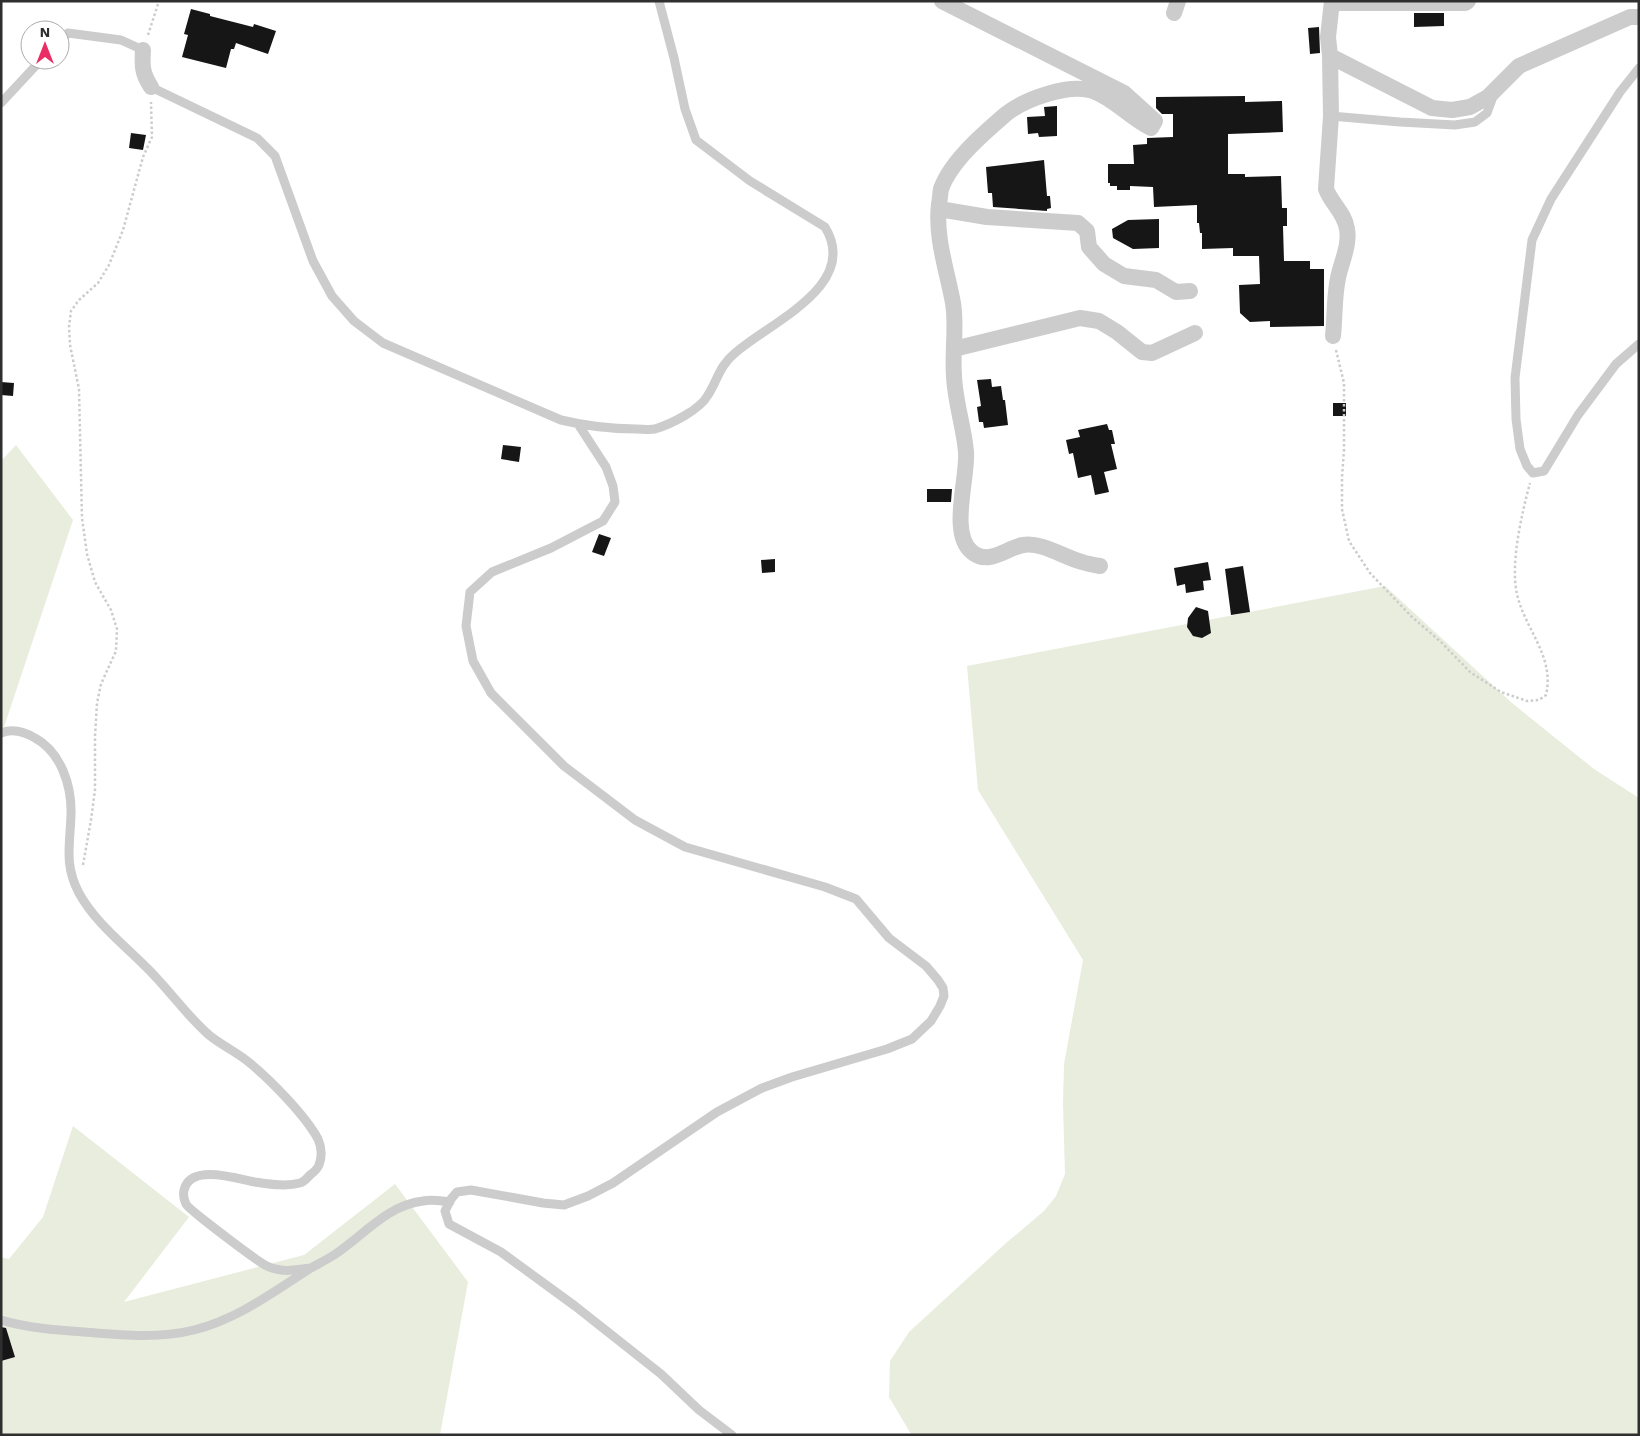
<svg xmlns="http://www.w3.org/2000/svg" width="1640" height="1436" font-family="'Work Sans',sans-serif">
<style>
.green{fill:#e9eddd}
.building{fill:#161616}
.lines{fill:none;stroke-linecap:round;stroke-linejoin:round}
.path{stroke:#ccc;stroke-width:2.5;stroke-dasharray:2.5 2.5;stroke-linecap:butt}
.service{stroke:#ccc;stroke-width:9}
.minor{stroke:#ccc;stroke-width:16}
</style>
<rect width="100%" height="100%" fill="#fff"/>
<!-- green -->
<path class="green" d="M 16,445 L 73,520 L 1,736 L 1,461 Z
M 1385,586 L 1512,703 L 1594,769 L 1639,798 L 1639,1435 L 911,1434 L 889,1397 L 890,1361 L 909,1332 L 1005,1244 L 1044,1211 L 1056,1196 L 1065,1174 L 1063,1104 L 1064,1064 L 1083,960 L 978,790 L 967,666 Z
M 73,1126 L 189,1217 L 124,1302 L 304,1255 L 395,1184 L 468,1282 L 440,1435 L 1,1435 L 1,1257 L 9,1259 L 43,1217 Z"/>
<!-- building -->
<path class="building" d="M 191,9 L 210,14 L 210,16 L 253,27 L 254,24 L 276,31 L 268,54 L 236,43 L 234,49 L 231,49 L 226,68 L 182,57 L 188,35 L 184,34 Z
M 1414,13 L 1444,13 L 1444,26 L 1414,27 Z
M 1319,27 L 1320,53 L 1310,54 L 1308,28 Z
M 1245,96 L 1245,102 L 1282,101 L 1283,132 L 1228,134 L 1228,174 L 1245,174 L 1245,177 L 1281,176 L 1282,208 L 1287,208 L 1287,226 L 1283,226 L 1284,261 L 1310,261 L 1310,269 L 1324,269 L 1324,326 L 1270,327 L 1270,321 L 1250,322 L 1240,313 L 1239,285 L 1260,284 L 1259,256 L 1233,256 L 1233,248 L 1202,249 L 1202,233 L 1200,233 L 1199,223 L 1197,223 L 1197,205 L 1154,207 L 1153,187 L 1130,186 L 1130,190 L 1117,190 L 1117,186 L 1110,186 L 1110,183 L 1108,183 L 1108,164 L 1134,164 L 1133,145 L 1147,144 L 1147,138 L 1173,137 L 1173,114 L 1162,114 L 1156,108 L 1156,97 Z
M 1057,106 L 1057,136 L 1039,137 L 1038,133 L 1028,134 L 1027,117 L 1045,116 L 1044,107 Z
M 131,133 L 146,135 L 143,150 L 129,148 Z
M 1044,160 L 1047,196 L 1050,196 L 1051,208 L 1047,209 L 1047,211 L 993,207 L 992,193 L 988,193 L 986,167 Z
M 1159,219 L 1159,248 L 1133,249 L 1113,238 L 1112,229 L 1128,220 Z
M 991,379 L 992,387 L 1001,386 L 1003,400 L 1005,400 L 1008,425 L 984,428 L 983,422 L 979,422 L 977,407 L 981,406 L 977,380 Z
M 1,382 L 14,383 L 13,396 L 1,395 Z
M 1333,403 L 1346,403 L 1346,416 L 1333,416 Z
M 1107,424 L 1109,430 L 1112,430 L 1115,444 L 1111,444 L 1117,469 L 1104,472 L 1109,492 L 1095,495 L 1091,475 L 1078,478 L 1073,453 L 1069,454 L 1066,440 L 1080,437 L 1078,430 Z
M 503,445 L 521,447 L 519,462 L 501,459 Z
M 927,489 L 952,489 L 951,502 L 927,502 Z
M 599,534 L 611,538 L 604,556 L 592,552 Z
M 775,559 L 775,572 L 762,573 L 761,560 Z
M 1208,562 L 1211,580 L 1203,581 L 1204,590 L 1186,593 L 1185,584 L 1177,586 L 1174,568 Z
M 1243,566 L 1250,612 L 1231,615 L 1225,569 Z
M 1196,607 L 1208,611 L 1211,633 L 1202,638 L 1193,636 L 1187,627 L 1188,618 Z
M 1,1327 L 6,1328 L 15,1357 L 1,1361 Z"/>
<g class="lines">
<!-- path -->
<path class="path" d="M 148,35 L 159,1
M 1336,350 L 1344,383 L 1344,450 L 1342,477 L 1342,509 L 1349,541 L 1370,573 L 1412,617 L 1441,642 L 1470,672 L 1501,692 L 1527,701 L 1539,700 L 1546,695 C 1555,656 1525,630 1517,594 C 1510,563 1522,513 1530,483
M 83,865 L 91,820 L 95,790 L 95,736 L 97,703 L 101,684 L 116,651 L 117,629 L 111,610 L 95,582 L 87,554 L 82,518 L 79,389 L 70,345 L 69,327 L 71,311 L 79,300 L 98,283 L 109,265 L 123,230 L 143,157 L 152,137 L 151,102"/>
<!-- service -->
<path class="service" d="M 60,40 L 68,33 L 121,40 L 143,50
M 1639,68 L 1620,92 L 1551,199 L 1532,240 L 1515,378 L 1516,419 L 1520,449 L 1527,466 L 1533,473 L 1544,471 L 1578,415 L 1616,364 L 1639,344
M 151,87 L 257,138 L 275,156 L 313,261 L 332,296 L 354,321 L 383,343 L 561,420 C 586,426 610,429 636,429 C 642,429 649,430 655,429 C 671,424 700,410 708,395 C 717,381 720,365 734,354 C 768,323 861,286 825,227 L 750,181 L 696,140 L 685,109 L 674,58 L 659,1
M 1,103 L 41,60
M 1331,116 L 1400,122 L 1455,125 L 1475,122 L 1487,113 L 1494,94
M 578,424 L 606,467 L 613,486 L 615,502 L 603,521 L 551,548 L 492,572 L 470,592 L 466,626 L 473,661 L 491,693 L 564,766 L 635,820 L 685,847 L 825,887 L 856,899 L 889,938 L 926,966 L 938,980 L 943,988 L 944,996 L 940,1006 L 931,1021 L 912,1039 L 887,1049 L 792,1077 L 762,1088 L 717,1112 L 613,1183 L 588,1196 L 564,1205 L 543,1203 L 471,1190 L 457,1192 L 451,1199 L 445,1211 L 449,1224 L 501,1252 L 575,1306 L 661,1374 L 699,1410 L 732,1435
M 1,733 C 13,728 25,732 35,738 C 61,752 72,786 71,815 C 70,845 64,865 79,893 C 95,922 122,943 145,966 C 168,988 185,1014 209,1035 C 220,1044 234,1051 246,1060 C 268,1077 305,1115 318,1139 C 322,1148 322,1157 319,1165 C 317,1170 314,1172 310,1175 C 307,1178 304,1182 300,1183 C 286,1187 269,1184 255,1182 C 238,1179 194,1164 185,1187 C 183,1192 183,1198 186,1204 C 188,1209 258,1262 267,1266 C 281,1273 296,1270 311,1268
M 1,1320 C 28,1328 56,1330 84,1332 C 120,1335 158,1339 194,1330 C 238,1319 273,1292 311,1268 C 318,1264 326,1260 334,1255 C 363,1236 387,1205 423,1201 C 432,1199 441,1201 450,1202"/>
<!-- minor -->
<path class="minor" d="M 942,1 L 1124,93 L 1155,121 L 1151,128 C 1130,118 1115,99 1093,91 C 1069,83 1025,99 1006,114 C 984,133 951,161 941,189 C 940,194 940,200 939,204 C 935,238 947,270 953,303 C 957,327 952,352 954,376 C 955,402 964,427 966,452 C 968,478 949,534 972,552 C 989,566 1006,548 1023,545 C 1043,542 1063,557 1082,562 C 1088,564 1094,565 1100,566
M 1332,1 L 1328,37 L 1330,56 L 1331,116 L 1326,189 C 1331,203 1345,213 1347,229 C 1350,245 1341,263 1338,278 C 1334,297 1335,317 1333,336
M 1332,3 L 1465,3 L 1468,1
M 1174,13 L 1178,1
M 143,50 C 142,66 142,73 151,87
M 1330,56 L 1432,108 L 1452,110 L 1470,107 L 1488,97 L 1519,66 L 1630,17 L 1639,17
M 939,209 L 987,217 L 1078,223 L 1087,231 L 1089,247 L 1104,264 L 1124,276 L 1156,280 L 1176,292 L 1190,291
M 954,349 L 1080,318 L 1099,321 L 1117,332 L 1142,352 L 1152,353 L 1195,333"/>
</g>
<!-- border -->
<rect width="1640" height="1436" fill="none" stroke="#2f2f2f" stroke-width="5"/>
<!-- north arrow -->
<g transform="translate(45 45)"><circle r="24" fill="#ffffff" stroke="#acacac"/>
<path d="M0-4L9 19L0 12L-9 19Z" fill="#ea2e65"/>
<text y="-8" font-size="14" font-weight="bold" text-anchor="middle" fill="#2f2f2f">N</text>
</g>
</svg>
